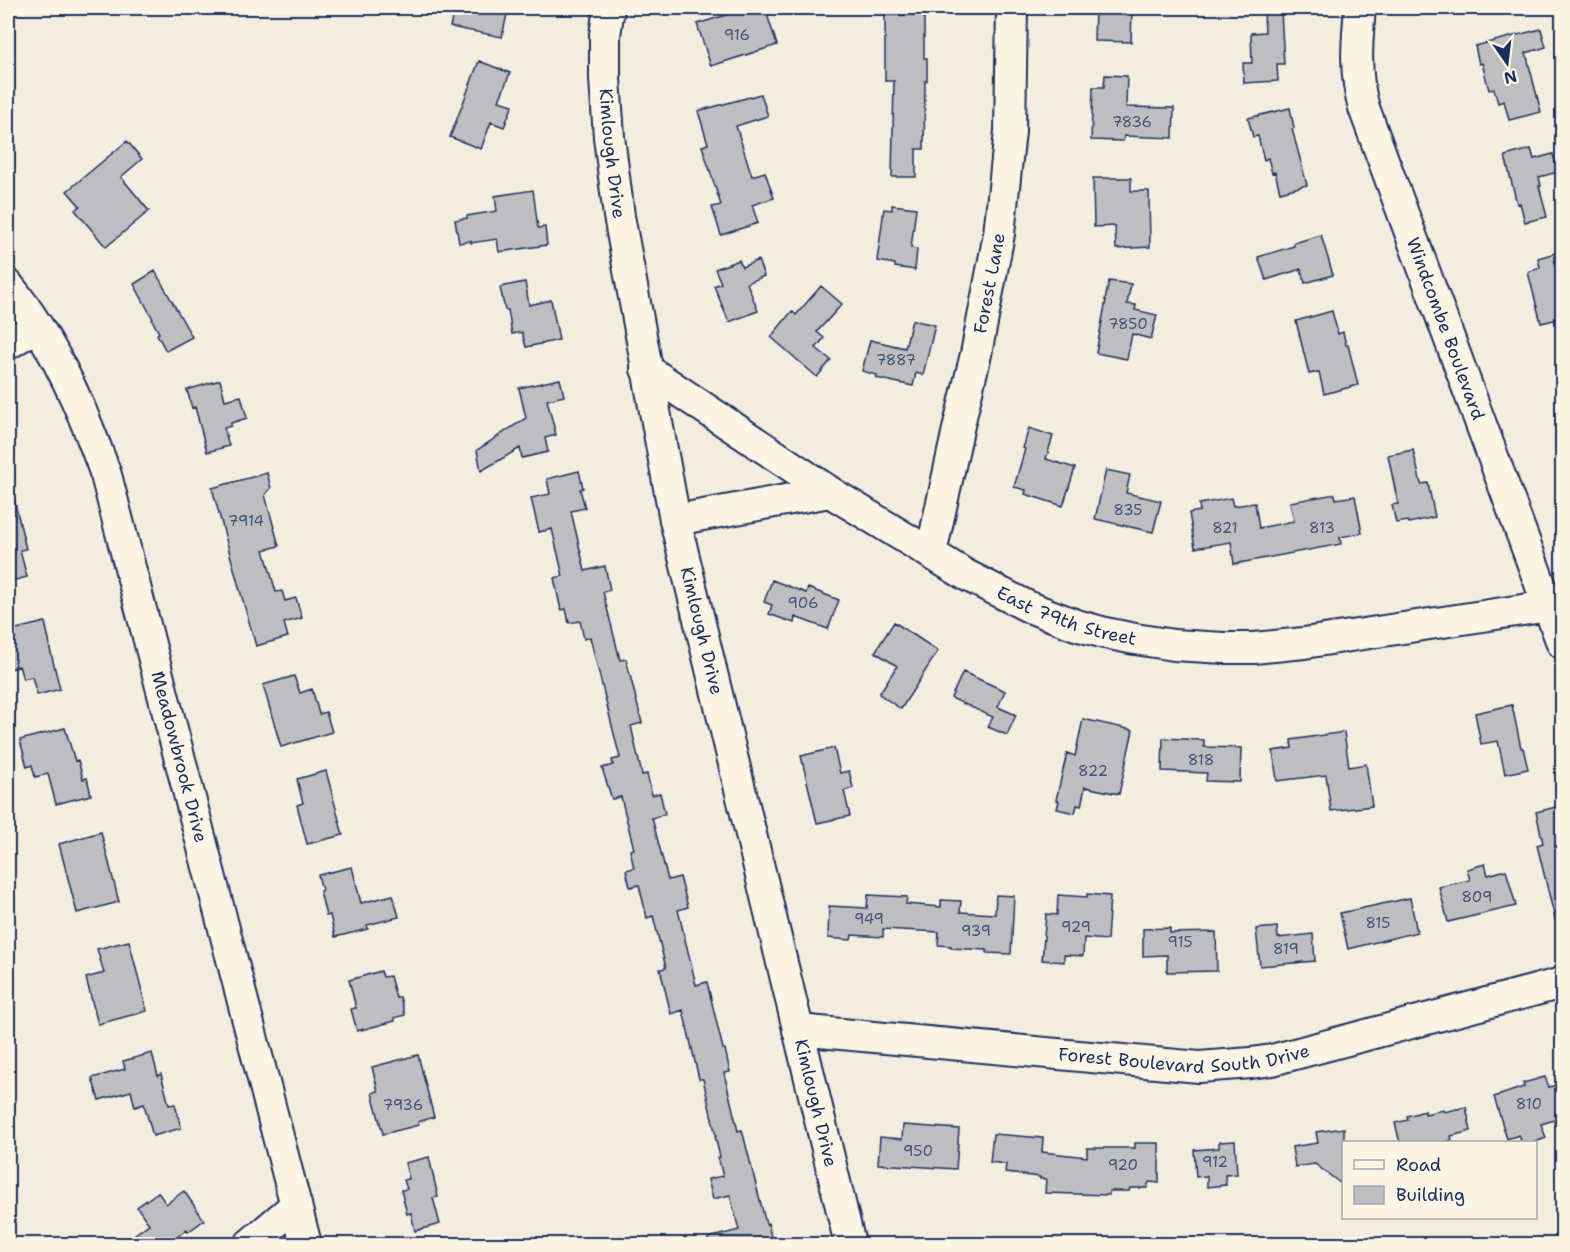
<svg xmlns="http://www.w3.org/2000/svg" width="1570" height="1252" font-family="'Shantell Sans',sans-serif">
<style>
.building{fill:#bebec0;stroke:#1b2f5e;stroke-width:1.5}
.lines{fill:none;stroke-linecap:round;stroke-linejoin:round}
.minor-casing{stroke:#1b2f5e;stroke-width:34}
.minor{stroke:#fcf5e5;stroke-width:30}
.labels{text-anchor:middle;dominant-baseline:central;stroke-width:5;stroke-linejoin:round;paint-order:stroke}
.number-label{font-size:15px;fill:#445376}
.street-label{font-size:18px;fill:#1b2f5e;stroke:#fcf5e5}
</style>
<rect width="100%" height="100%" fill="#f3ede0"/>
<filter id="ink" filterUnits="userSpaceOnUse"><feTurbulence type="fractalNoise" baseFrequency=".0167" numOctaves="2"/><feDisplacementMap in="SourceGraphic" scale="12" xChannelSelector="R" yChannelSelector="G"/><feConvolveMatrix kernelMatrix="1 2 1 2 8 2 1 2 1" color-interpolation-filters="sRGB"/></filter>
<g filter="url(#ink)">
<!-- building -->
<path class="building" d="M 466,8 L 500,8 L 499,12 L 507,14 L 502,37 L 450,27 L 454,10 L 465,12 Z
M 738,8 L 765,8 L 777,45 L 711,66 L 697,24 L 739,11 Z
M 1095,8 L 1132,8 L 1131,42 L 1094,41 Z
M 1281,12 L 1284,64 L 1277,64 L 1278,81 L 1244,83 L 1243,63 L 1252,63 L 1251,33 L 1265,32 L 1264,13 Z
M 885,15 L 924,15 L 924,58 L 927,58 L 927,81 L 925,81 L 924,149 L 916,149 L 916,177 L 892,177 L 894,81 L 885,81 Z
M 1541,29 L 1546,47 L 1526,53 L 1541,112 L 1509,120 L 1504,101 L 1498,103 L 1494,89 L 1489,90 L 1482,63 L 1479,64 L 1475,46 Z
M 479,61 L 510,73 L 499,101 L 513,105 L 504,127 L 491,122 L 481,149 L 450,137 Z
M 1105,75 L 1127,76 L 1126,107 L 1174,108 L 1173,138 L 1124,136 L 1123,141 L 1091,140 L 1093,87 L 1104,87 Z
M 761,94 L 768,116 L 736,126 L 752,176 L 765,172 L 774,198 L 752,205 L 758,223 L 721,235 L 712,207 L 721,205 L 702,146 L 708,144 L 698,111 Z
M 1290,108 L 1294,128 L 1292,129 L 1307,185 L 1280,192 L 1275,172 L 1272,173 L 1268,158 L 1264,160 L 1258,136 L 1253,137 L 1248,118 Z
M 127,141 L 142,159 L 121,177 L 149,211 L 106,247 L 75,210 L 80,206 L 67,191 Z
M 1531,149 L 1534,159 L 1553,154 L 1558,172 L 1539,177 L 1541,186 L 1539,186 L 1547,217 L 1525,222 L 1520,203 L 1517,204 L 1505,156 Z
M 1093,178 L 1131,178 L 1131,191 L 1149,191 L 1150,247 L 1116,249 L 1115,226 L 1094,227 Z
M 533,190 L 538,228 L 545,227 L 547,245 L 499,252 L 497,239 L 471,243 L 471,241 L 459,243 L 455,220 L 467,218 L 467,216 L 497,211 L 495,196 Z
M 892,205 L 916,208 L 911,248 L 917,249 L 915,270 L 895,267 L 895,264 L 877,261 L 884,209 L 892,210 Z
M 1321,235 L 1333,275 L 1305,283 L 1301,269 L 1266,280 L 1258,257 L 1294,246 L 1294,243 Z
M 1559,252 L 1563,265 L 1563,318 L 1541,323 L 1528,272 L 1540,268 L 1538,258 Z
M 739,260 L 742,267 L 758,260 L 764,276 L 747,283 L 758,311 L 729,322 L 714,286 L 721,283 L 715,269 Z
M 155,271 L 192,337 L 166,351 L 157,334 L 159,333 L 152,320 L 153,319 L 134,284 Z
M 1109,281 L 1131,284 L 1127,304 L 1136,305 L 1135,310 L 1157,315 L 1151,339 L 1132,334 L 1127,359 L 1096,353 L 1106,300 L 1105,300 Z
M 525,282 L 529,305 L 551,300 L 559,340 L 526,347 L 522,332 L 512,334 L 508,310 L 505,310 L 500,287 Z
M 821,286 L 842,304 L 817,332 L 824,338 L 816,348 L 831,360 L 817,377 L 771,337 L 792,311 L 796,315 Z
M 1332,311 L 1338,334 L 1343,332 L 1346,345 L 1348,345 L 1358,385 L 1324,394 L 1319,372 L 1309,374 L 1296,321 Z
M 912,320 L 935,325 L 923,375 L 916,373 L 913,386 L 876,378 L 877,375 L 862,371 L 870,340 L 905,348 Z
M 560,379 L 564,396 L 547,400 L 556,435 L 545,438 L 548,452 L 522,458 L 520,448 L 481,471 L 477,450 L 526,418 L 519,388 Z
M 220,380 L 225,400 L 241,396 L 247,418 L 231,423 L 231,426 L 224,428 L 229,446 L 207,452 L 195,407 L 192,408 L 187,390 Z
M 1029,428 L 1053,436 L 1046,459 L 1075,468 L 1063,506 L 1025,494 L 1026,490 L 1014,487 L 1025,449 L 1023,448 Z
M 1413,450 L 1421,484 L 1428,483 L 1435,517 L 1409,523 L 1408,521 L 1396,523 L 1392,505 L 1398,504 L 1388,455 Z
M 1106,470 L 1130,475 L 1126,493 L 1161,501 L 1153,532 L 1095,519 Z
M 579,471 L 583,488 L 580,489 L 585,508 L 571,511 L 585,571 L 605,566 L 610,590 L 603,592 L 620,660 L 626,659 L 642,723 L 631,726 L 642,775 L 647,774 L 652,795 L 660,793 L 665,814 L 652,818 L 668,880 L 680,877 L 688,907 L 678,910 L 696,985 L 707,982 L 723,1049 L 725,1049 L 730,1072 L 724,1073 L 738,1131 L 742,1130 L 766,1224 L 768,1223 L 773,1245 L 708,1245 L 708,1238 L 739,1230 L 730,1195 L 713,1199 L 708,1179 L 723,1176 L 718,1158 L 720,1157 L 715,1136 L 716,1136 L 703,1079 L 699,1079 L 683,1010 L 671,1014 L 660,969 L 666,968 L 653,916 L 647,918 L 639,885 L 630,887 L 626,870 L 634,868 L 630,850 L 634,849 L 621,797 L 612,799 L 602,768 L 613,765 L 612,760 L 620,758 L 590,637 L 584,639 L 580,621 L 569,623 L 566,609 L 561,610 L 554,578 L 563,576 L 552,529 L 539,532 L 531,498 L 550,494 L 547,479 Z
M 267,473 L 271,488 L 265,495 L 279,546 L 264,550 L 276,592 L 282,591 L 285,601 L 296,598 L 302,618 L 284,623 L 288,637 L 256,646 L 239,587 L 212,488 Z
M 1335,494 L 1336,499 L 1355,496 L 1362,533 L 1340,537 L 1341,544 L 1234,564 L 1231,542 L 1195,548 L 1189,513 L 1200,511 L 1199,504 L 1231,498 L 1233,506 L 1255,503 L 1259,528 L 1294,521 L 1290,502 Z
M 8,499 L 14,499 L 26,549 L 20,550 L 27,577 L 8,582 Z
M 772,580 L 806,593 L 808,588 L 839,600 L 828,629 L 795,617 L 794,623 L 769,614 L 772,605 L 764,602 Z
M 45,622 L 50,645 L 49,645 L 60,689 L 37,695 L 32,677 L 23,679 L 19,666 L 11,669 L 8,657 L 8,631 Z
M 894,622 L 938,651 L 901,709 L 879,694 L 897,666 L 875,652 Z
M 963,672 L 1005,691 L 998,707 L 1016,715 L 1007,735 L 988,727 L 993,717 L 951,698 Z
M 294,676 L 300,693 L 312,689 L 319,714 L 326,712 L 332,732 L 281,747 L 263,685 Z
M 1512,705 L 1521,748 L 1523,748 L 1528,769 L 1505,774 L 1498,741 L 1481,744 L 1475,713 Z
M 1083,719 L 1133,730 L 1119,794 L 1085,787 L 1081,806 L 1077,805 L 1075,813 L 1057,809 L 1059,801 L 1056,800 L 1067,753 L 1075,756 Z
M 65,728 L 75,761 L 78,760 L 83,779 L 87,778 L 91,795 L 56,804 L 48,774 L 35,777 L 32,765 L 27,767 L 20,740 Z
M 1344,732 L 1349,767 L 1366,764 L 1372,806 L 1331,811 L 1326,775 L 1277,781 L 1273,751 L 1292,748 L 1291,740 Z
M 1163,738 L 1204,740 L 1204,747 L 1241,748 L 1240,782 L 1206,781 L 1207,773 L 1162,771 Z
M 834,748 L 840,773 L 849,771 L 853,788 L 844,791 L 850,816 L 817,823 L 801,756 Z
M 326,771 L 343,835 L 307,844 L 297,805 L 303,803 L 297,779 Z
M 1560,806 L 1563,817 L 1563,922 L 1556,923 L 1537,845 L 1543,843 L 1536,812 Z
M 101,832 L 119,902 L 77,913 L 59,844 Z
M 1485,864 L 1488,875 L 1506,870 L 1516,906 L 1448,922 L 1439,887 L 1470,880 L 1467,869 Z
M 352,867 L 361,903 L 393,895 L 399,917 L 367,925 L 368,929 L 335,937 L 330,915 L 326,916 L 320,891 L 322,890 L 318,875 Z
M 1087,894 L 1110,896 L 1107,940 L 1084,938 L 1083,956 L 1064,955 L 1064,962 L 1042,960 L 1046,914 L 1057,915 L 1058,895 L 1087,897 Z
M 868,895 L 907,897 L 906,904 L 941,907 L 941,900 L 961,901 L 960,912 L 995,914 L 996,895 L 1014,896 L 1011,954 L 987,953 L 987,950 L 951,948 L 951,946 L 938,945 L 939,932 L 883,929 L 883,937 L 852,935 L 851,940 L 828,938 L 829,906 L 867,908 Z
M 1410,898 L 1417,932 L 1348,949 L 1340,913 Z
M 1277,927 L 1278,938 L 1313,934 L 1315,961 L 1260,966 L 1256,929 Z
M 1170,928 L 1170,933 L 1216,932 L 1217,971 L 1167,972 L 1167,955 L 1143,956 L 1143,929 Z
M 129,941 L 147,1011 L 98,1024 L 86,978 L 104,973 L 97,949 Z
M 381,971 L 383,977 L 390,976 L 396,998 L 400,997 L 405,1015 L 394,1018 L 395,1021 L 357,1031 L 351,1009 L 356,1008 L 349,980 Z
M 152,1053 L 158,1076 L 161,1074 L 169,1105 L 175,1104 L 181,1128 L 153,1136 L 144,1104 L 135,1107 L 131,1091 L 99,1100 L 92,1078 L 125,1069 L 123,1061 Z
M 418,1055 L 434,1117 L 418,1122 L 419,1125 L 383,1134 L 372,1093 L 378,1091 L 372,1067 Z
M 1545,1077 L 1549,1087 L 1563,1083 L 1563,1110 L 1556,1112 L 1558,1119 L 1541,1124 L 1546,1138 L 1532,1143 L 1522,1143 L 1519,1135 L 1507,1139 L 1494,1097 L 1524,1087 L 1523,1083 Z
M 1466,1107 L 1471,1131 L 1451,1136 L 1452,1140 L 1441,1143 L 1400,1143 L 1395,1123 L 1408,1120 L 1407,1116 L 1425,1111 L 1425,1114 L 1443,1110 L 1444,1112 Z
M 903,1125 L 959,1129 L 956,1169 L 878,1164 L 880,1137 L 902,1139 Z
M 1344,1128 L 1344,1186 L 1315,1164 L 1295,1167 L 1292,1147 L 1318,1143 L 1316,1132 Z
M 993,1134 L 1043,1138 L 1042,1152 L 1087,1157 L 1087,1148 L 1135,1148 L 1135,1143 L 1159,1143 L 1159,1183 L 1149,1182 L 1147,1188 L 1130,1188 L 1129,1191 L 1109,1191 L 1109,1195 L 1045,1193 L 1046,1179 L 1040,1179 L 1040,1177 L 1005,1173 L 1006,1164 L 990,1162 Z
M 1235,1141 L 1237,1174 L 1225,1175 L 1226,1185 L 1207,1187 L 1207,1176 L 1196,1177 L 1194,1150 L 1219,1148 L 1219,1142 Z
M 429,1157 L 438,1197 L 433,1198 L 440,1224 L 415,1231 L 411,1213 L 407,1214 L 401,1190 L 407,1189 L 404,1180 L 409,1179 L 405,1163 Z
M 184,1191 L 204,1220 L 188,1232 L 187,1229 L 166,1245 L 120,1245 L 149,1224 L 137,1207 L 158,1192 L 166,1204 Z"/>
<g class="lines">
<!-- minor casing -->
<g class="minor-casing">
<g id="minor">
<path id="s1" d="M 609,8 L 605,35 L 605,79 L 609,137 L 619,216 L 675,520 L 850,1244"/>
<path id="s2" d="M 1360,8 C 1357,42 1354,74 1364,108 L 1562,643"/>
<path id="s3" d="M 8,285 C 53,340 82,408 106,475 L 306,1244"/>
<path d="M 8,344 L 37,326"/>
<path id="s4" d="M 646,369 L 830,492 L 966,575 L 1029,607 L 1076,625 L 1105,633 L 1135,639 L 1174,645 L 1224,648 L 1254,648 L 1304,643 L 1549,606"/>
<path d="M 675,520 L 830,492"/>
<path id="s5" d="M 931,553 L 959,425 L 976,354 L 999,234 L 1010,131 L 1012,8"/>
<path id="s6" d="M 798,1030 L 1199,1067 L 1251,1063 L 1272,1060 L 1562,983"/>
<path d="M 250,1244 L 296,1205"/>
</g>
</g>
<!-- minor -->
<use href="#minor" class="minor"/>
</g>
</g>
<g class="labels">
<!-- number labels -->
<g class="number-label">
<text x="737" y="35">916</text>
<text x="1132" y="122">7836</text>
<text x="1128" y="324">7850</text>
<text x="896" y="360">7887</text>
<text x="1128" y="510">835</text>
<text x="246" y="521">7914</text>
<text x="1225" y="528">821</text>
<text x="1322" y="528">813</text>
<text x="803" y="603">906</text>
<text x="1201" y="760">818</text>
<text x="1093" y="771">822</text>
<text x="1477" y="897">809</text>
<text x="869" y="919">949</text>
<text x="1378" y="923">815</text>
<text x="1076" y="927">929</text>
<text x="976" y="931">939</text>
<text x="1180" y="942">915</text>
<text x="1286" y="949">819</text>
<text x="1529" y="1104">810</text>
<text x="403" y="1105">7936</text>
<text x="918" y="1151">950</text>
<text x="1215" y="1162">912</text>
<text x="1123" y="1165">920</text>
</g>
<!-- street labels -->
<g class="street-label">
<text stroke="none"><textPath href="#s1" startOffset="146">Kimlough Drive</textPath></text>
<text stroke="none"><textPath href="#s5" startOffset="276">Forest Lane</textPath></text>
<text stroke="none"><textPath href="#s2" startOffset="336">Windcombe Boulevard</textPath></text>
<text stroke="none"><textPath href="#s4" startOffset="490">East 79th Street</textPath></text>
<text stroke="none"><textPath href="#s1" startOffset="632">Kimlough Drive</textPath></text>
<text stroke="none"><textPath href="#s3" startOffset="506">Meadowbrook Drive</textPath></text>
<text stroke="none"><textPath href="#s6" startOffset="388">Forest Boulevard South Drive</textPath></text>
<text stroke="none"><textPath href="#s1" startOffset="1118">Kimlough Drive</textPath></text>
</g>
</g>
<!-- margin -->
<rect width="1570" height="1252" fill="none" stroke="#fcf5e5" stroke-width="30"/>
<rect x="15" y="15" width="1540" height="1222" fill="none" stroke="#1b2f5e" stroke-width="2" filter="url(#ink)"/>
<!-- legend -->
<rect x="1342" y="1141" width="195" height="78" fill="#fcf5e5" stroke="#a2a6af" stroke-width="1.5"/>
<rect x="1354" y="1160" width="30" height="9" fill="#fcf5e5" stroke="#a2a6af" stroke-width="1.5"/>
<text x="1396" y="1171" font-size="18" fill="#1b2f5e">Road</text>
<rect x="1354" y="1186" width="30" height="18" fill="#bebec0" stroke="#a2a6af" stroke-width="1.5"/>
<text x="1396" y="1201" font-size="18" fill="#1b2f5e">Building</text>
<!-- north arrow -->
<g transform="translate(1507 63) rotate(166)" stroke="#fcf5e5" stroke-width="4.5" paint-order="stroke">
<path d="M0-4.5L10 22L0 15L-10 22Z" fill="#1b2f5e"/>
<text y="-9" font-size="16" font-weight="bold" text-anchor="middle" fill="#1b2f5e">N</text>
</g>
</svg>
